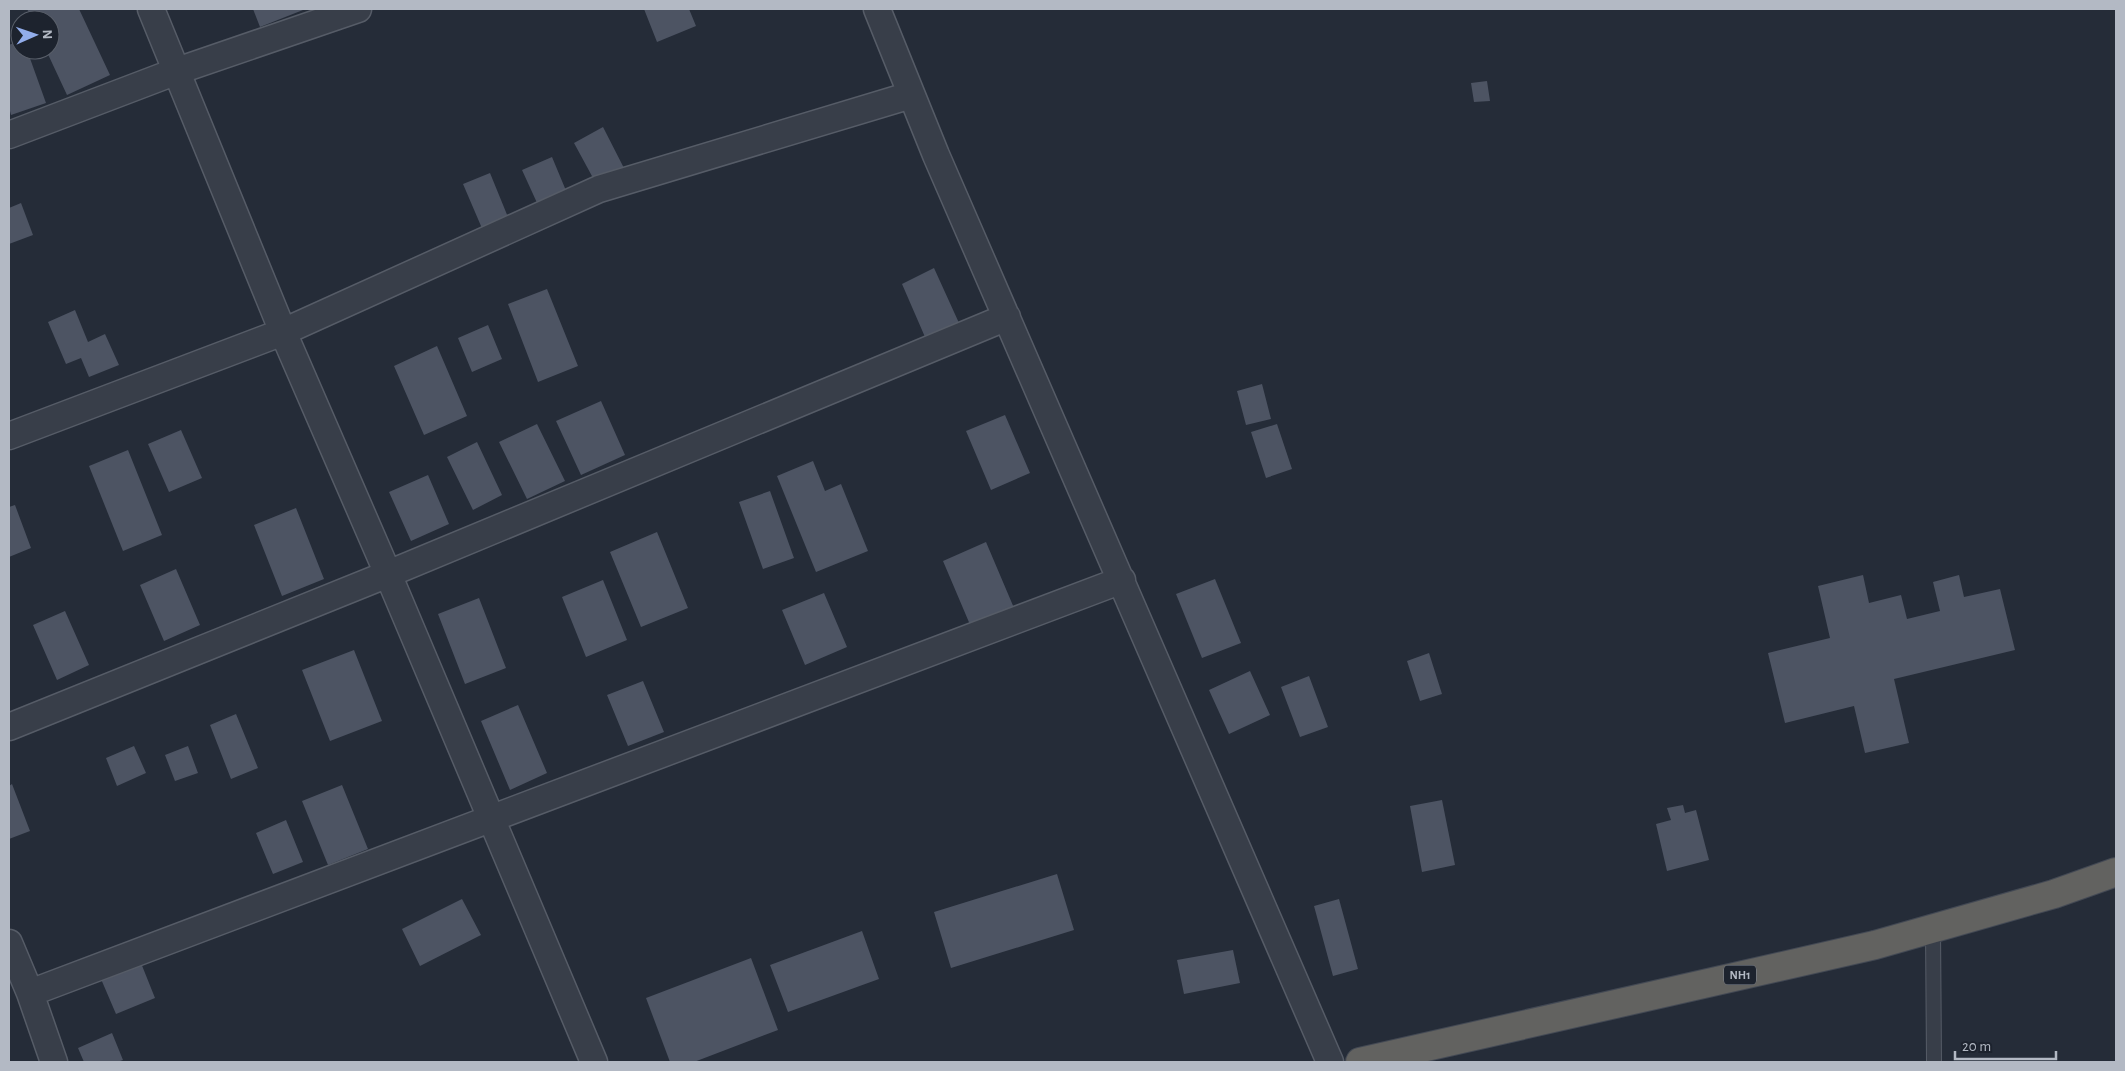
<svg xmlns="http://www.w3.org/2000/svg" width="2125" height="1071" font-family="'Alegreya Sans',sans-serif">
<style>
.building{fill:#4d5463}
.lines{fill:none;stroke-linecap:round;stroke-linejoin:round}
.service-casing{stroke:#565c67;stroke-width:16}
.minor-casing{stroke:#565c67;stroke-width:29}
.trunk-casing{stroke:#434954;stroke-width:30}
.service{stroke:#383e49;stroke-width:14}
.minor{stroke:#383e49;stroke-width:26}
.trunk{stroke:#626260;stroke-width:28}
.labels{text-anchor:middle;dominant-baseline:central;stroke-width:4.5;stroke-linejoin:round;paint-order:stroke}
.shield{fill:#1d232e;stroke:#868c97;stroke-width:1}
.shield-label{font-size:12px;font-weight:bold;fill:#b3b9c4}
</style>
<rect width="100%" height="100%" fill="#252c38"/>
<!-- building -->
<path class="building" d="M 27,9 L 79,9 L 110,75 L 67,95 L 46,50 L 50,50 L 50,20 L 33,20 Z
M 253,9 L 303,9 L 303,10 L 260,27 Z
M 644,9 L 689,9 L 696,26 L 657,42 Z
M 20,40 L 20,50 L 27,50 L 46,103 L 11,115 L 9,107 L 9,45 Z
M 1487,81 L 1490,101 L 1474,102 L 1471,83 Z
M 603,127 L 627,174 L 599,189 L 574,143 Z
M 552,157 L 567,193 L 538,205 L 522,170 Z
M 490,173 L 510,222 L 484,233 L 463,184 Z
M 21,203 L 33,235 L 9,244 L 9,208 Z
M 934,268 L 959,323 L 925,337 L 902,284 Z
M 547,289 L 578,366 L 538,382 L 508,304 Z
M 75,310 L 88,342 L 105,334 L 119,365 L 89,377 L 81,358 L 66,364 L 48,322 Z
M 488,325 L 502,359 L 472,372 L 458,338 Z
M 437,346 L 467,416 L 424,435 L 394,366 Z
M 1262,384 L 1271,419 L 1246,425 L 1237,391 Z
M 601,401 L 625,455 L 581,475 L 556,421 Z
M 1005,415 L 1030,473 L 991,490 L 966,431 Z
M 537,424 L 565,481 L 527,499 L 499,442 Z
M 1277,424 L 1292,469 L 1266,478 L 1251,432 Z
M 181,430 L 202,478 L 169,492 L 148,444 Z
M 477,442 L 502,495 L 473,510 L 447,457 Z
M 128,450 L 162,535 L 123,551 L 89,466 Z
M 813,461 L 825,491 L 841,484 L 868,551 L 816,572 L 777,476 Z
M 428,475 L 449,524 L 411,541 L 389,492 Z
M 770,491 L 794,558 L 763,569 L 739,502 Z
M 15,505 L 31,548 L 9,557 L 9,507 Z
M 296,508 L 324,579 L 282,596 L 254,525 Z
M 657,532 L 688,608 L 641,627 L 610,552 Z
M 986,542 L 1014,608 L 971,627 L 943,561 Z
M 176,569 L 200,625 L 164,641 L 140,585 Z
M 1863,575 L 1869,603 L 1901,595 L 1907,619 L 1940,611 L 1933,582 L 1959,575 L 1964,597 L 2000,589 L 2015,650 L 1894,679 L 1909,743 L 1865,753 L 1854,706 L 1785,723 L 1768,653 L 1830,638 L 1818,586 Z
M 1215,579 L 1241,643 L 1202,658 L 1176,594 Z
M 603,580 L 627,640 L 586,657 L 562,597 Z
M 824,593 L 847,647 L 805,665 L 782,610 Z
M 479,598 L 506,668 L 465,684 L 438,614 Z
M 65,611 L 89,665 L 57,680 L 33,625 Z
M 354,650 L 382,721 L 330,741 L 302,670 Z
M 1429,653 L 1442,694 L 1420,701 L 1407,661 Z
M 1250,671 L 1270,715 L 1229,734 L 1209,690 Z
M 1309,676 L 1328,727 L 1300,737 L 1281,687 Z
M 643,681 L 664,732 L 628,746 L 607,695 Z
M 518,705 L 547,773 L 510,790 L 481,721 Z
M 236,714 L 258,768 L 231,779 L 210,725 Z
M 134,746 L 146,773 L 117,786 L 106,758 Z
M 188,746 L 198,773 L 175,781 L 165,755 Z
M 12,784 L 30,831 L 9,839 L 9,786 Z
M 342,785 L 368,849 L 328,865 L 302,801 Z
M 1442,800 L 1455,865 L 1422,872 L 1410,806 Z
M 1683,805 L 1685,813 L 1696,810 L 1709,860 L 1667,871 L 1656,824 L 1671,820 L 1667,808 Z
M 286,820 L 303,862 L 273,874 L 256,833 Z
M 1057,874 L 1074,930 L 951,968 L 934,912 Z
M 462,899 L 481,935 L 420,966 L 402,929 Z
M 1339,899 L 1358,969 L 1333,976 L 1314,906 Z
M 862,931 L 879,979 L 788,1012 L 770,965 Z
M 1233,950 L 1240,983 L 1184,994 L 1177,960 Z
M 751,958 L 778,1030 L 694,1062 L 670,1062 L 646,998 Z
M 141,963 L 155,998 L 116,1014 L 101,979 Z
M 112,1033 L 123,1060 L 117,1062 L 84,1062 L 78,1048 Z"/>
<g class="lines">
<!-- service casing -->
<g class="service-casing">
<path id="service" d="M 1933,928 L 1934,1062"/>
</g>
<!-- minor casing -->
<g class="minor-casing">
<path id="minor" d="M 151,9 L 283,332 L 388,574 L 594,1062
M 877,9 L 936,155 L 1330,1062
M 9,135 L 177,71 L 358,9
M 9,436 L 283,332 L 599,189 L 911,95
M 9,727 L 388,574 L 1007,317
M 9,943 L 30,993 L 54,1062
M 30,993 L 1122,580"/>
</g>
<!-- trunk casing -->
<g class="trunk-casing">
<path id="trunk" d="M 1360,1062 L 1875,945 L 2054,894 L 2116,872"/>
</g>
<!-- service -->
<use href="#service" class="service"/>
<!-- minor -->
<use href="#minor" class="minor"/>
<!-- trunk -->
<use href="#trunk" class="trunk"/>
</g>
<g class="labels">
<!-- shield labels -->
<rect class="shield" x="1724" y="965.5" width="32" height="19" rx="4"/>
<g class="shield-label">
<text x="1740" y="975">NH1</text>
</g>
</g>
<!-- border -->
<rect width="2125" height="1071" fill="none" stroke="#b3b9c4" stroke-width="20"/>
<!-- north arrow -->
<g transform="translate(35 35) rotate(88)"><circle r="24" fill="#1d232e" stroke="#595f6a"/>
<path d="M0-4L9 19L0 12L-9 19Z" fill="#92adeb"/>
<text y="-8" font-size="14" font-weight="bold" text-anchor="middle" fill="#b3b9c4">N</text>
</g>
<!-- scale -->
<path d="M1955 1051v8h101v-8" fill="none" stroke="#b3b9c4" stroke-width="2.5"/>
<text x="1962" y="1051" font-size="15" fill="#b3b9c4" stroke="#1d232e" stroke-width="4" paint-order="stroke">20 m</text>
</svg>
